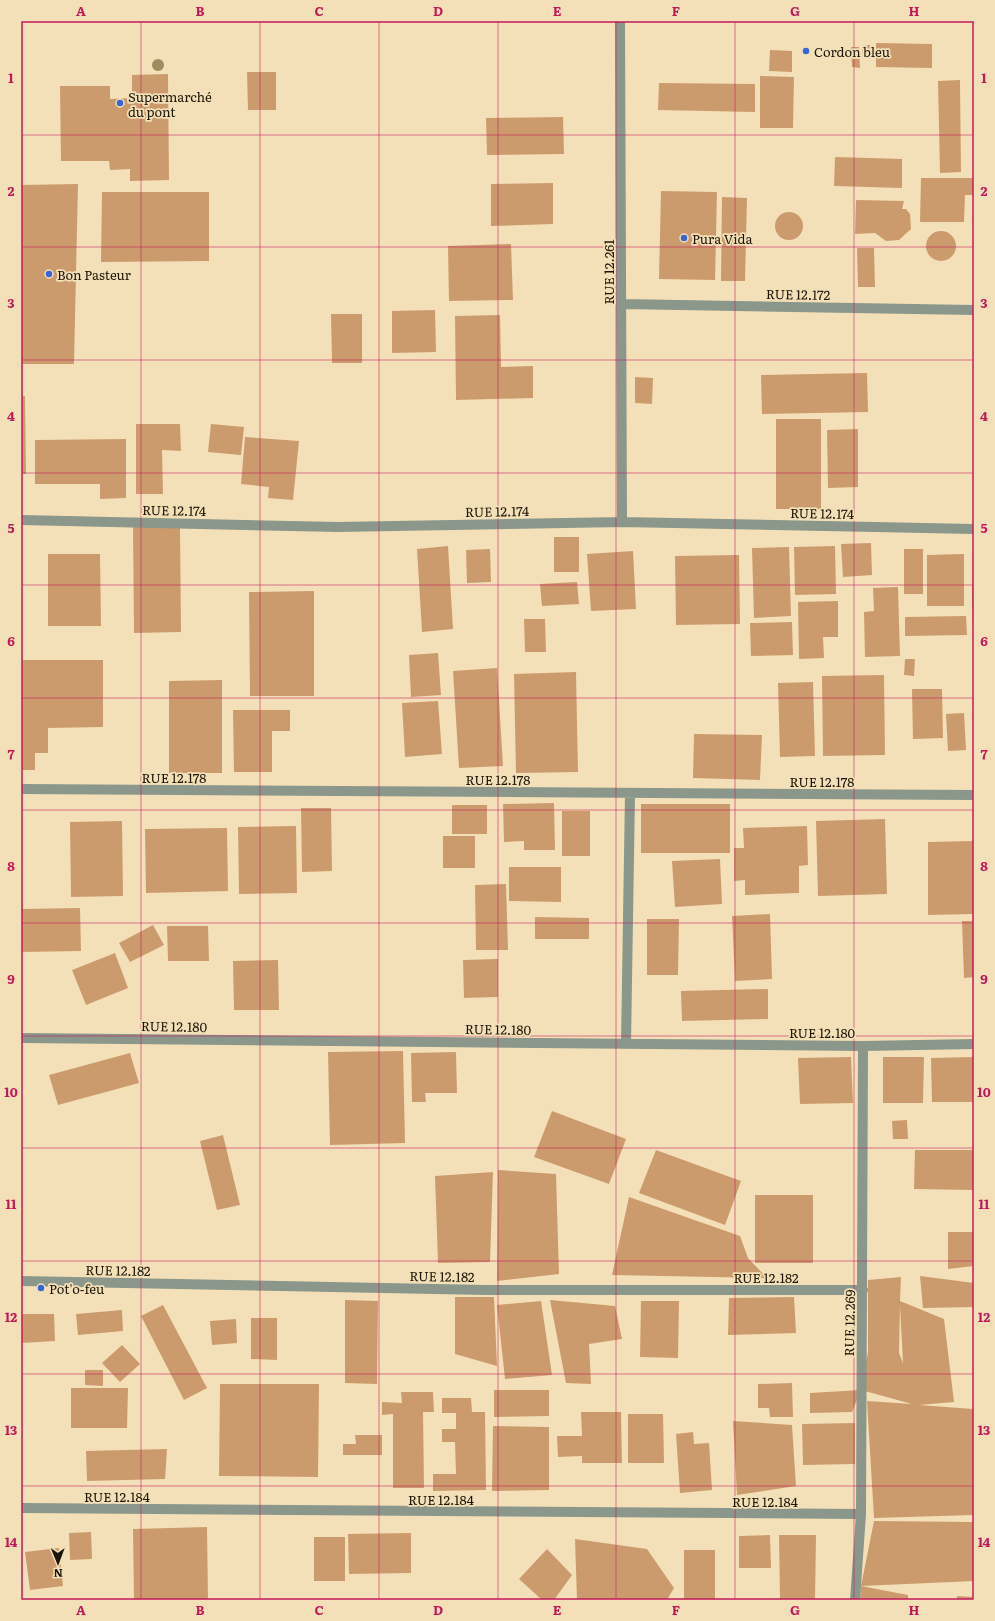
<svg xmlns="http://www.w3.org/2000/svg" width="995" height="1621" font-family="Literata,serif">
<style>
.building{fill:#cc9b6d;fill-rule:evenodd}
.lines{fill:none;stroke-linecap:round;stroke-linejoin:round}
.minor{stroke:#8a978a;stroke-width:10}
.tree{fill:#a08b5f}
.grid{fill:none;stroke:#c2185b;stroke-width:1;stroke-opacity:0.55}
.poi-dot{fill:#3666d5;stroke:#f4e0b8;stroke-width:1.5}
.labels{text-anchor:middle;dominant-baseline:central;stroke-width:3.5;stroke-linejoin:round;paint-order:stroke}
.poi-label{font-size:13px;fill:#1d1608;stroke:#f4e0b8;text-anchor:start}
.street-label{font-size:13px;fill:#1d1608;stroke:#f4e0b8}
.neatline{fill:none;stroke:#c2185b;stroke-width:1.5}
.grid-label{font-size:13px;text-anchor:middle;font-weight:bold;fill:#c2185b}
</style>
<rect width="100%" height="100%" fill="#f4e0b8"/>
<!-- building -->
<path class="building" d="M 876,43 L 932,44 L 932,68 L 876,67 Z
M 870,45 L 871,57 L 863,57 L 862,46 Z
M 851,47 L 859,47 L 860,68 L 852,67 Z
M 770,50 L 792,51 L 792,72 L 769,71 Z
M 247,72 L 276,72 L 276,110 L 248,110 Z
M 168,74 L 169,180 L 130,181 L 130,169 L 110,170 L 109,161 L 61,161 L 60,86 L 110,86 L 110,99 L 132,98 L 132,75 Z
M 760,76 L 794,77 L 793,128 L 760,128 Z
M 960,80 L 961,172 L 940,173 L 938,81 Z
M 659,83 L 755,84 L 755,112 L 658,110 Z
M 563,117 L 564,154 L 487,155 L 486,118 Z
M 835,157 L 902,159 L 902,188 L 834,186 Z
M 921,178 L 974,178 L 974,195 L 965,195 L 964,222 L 920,222 Z
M 553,183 L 553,224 L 491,226 L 491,184 Z
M 78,184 L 74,364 L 21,364 L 21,185 Z
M 661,191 L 717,192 L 715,280 L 659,279 Z
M 102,192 L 209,192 L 209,261 L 101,262 Z
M 722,197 L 747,198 L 745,281 L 721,281 Z
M 856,200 L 904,201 L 902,209 L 906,209 L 910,214 L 911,229 L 899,240 L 886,241 L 875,233 L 855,234 Z
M775 226a14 14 0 1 1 28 0a14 14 0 1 1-28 0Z
M926 246a15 15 0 1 1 30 0a15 15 0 1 1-30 0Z
M 511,244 L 513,300 L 449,301 L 448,246 Z
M 857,248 L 874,248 L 875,287 L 858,287 Z
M 435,310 L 436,352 L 392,353 L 392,311 Z
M 331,314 L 362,314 L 362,363 L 332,363 Z
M 500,315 L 501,367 L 533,366 L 533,398 L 456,400 L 455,316 Z
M 867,373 L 868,412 L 762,414 L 761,375 Z
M 635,377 L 653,378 L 652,404 L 635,403 Z
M 21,396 L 25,396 L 26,474 L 21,474 Z
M 776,419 L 821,419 L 821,509 L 776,509 Z
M 136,424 L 180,424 L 181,451 L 162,450 L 163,494 L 136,494 Z
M 211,424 L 244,427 L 241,455 L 208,452 Z
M 858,429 L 858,487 L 828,488 L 827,430 Z
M 245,437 L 299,441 L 293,500 L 268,498 L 269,487 L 241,484 Z
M 126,439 L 126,498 L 100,499 L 100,484 L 35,484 L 35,440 Z
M 133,527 L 180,527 L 181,632 L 134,633 Z
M 554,537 L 579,537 L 579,572 L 554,572 Z
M 871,543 L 872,575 L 843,577 L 841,544 Z
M 448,546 L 453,629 L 422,632 L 417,549 Z
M 835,546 L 836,594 L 795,595 L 794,547 Z
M 789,547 L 791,616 L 754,618 L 752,548 Z
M 490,549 L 491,582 L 467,583 L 466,550 Z
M 904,549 L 923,549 L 923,594 L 904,594 Z
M 633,551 L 636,609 L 591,611 L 587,554 Z
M 48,554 L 100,554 L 101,626 L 48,626 Z
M 964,554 L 964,606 L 927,606 L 927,555 Z
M 739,555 L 740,624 L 676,625 L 675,556 Z
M 577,582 L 579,604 L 542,606 L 540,584 Z
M 972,583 L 974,583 L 974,627 L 973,627 Z
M 898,587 L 900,656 L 865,657 L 864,612 L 874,611 L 873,588 Z
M 314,591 L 314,696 L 250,696 L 249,592 Z
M 838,601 L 838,637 L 823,637 L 824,658 L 799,659 L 798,602 Z
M 966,616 L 967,635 L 905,636 L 905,617 Z
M 524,619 L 545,619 L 546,652 L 525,652 Z
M 792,622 L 793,655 L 751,656 L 750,623 Z
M 438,653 L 441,695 L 411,697 L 409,655 Z
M 905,659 L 915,659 L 914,676 L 904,675 Z
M 21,660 L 103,660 L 103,727 L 48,728 L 48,753 L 35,753 L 35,770 L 21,770 Z
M 497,668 L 503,766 L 459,768 L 453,671 Z
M 576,672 L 578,772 L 516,773 L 514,674 Z
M 884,675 L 885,755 L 823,756 L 822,676 Z
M 222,680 L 222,773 L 169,773 L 169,681 Z
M 813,682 L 815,756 L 780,757 L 778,683 Z
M 912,689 L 942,689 L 943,738 L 913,739 Z
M 438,701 L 442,754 L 405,757 L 402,703 Z
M 233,710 L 290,710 L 290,731 L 272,731 L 272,772 L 234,772 Z
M 964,713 L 966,750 L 948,751 L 946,714 Z
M 694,734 L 762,735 L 760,780 L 693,778 Z
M 554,803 L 555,850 L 524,850 L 524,841 L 504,842 L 503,804 Z
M 641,804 L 730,804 L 730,853 L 641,853 Z
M 452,805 L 487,805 L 487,834 L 452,834 Z
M 301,808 L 331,808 L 332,871 L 302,872 Z
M 562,811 L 590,811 L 590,856 L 562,856 Z
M 885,819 L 887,894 L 818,896 L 816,821 Z
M 122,821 L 123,896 L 71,897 L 70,822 Z
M 296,826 L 297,893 L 239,894 L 238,827 Z
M 807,826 L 808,865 L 799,866 L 799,893 L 745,895 L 745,880 L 734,881 L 734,848 L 744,848 L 743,828 Z
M 227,828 L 228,891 L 146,893 L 145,829 Z
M 443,836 L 475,836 L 475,868 L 443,868 Z
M 974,841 L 974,914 L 928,915 L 928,842 Z
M 720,859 L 722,904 L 675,907 L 672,861 Z
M 509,867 L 561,867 L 561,902 L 509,901 Z
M 506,884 L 508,950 L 476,950 L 475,885 Z
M 80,908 L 81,951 L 21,952 L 21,909 Z
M 770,914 L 772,979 L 735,981 L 732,916 Z
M 535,917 L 589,918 L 589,939 L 535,939 Z
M 647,919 L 679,919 L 678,975 L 647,975 Z
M 962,921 L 974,921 L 974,977 L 964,978 Z
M 153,925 L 164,945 L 130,962 L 119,943 Z
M 167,926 L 208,926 L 209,961 L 168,961 Z
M 115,953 L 128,988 L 86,1005 L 72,970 Z
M 498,959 L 498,997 L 464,998 L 463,960 Z
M 278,960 L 279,1010 L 234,1010 L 233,961 Z
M 768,989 L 768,1019 L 682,1021 L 681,991 Z
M 403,1051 L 405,1143 L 330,1145 L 328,1052 Z
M 456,1052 L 457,1093 L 425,1093 L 426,1102 L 412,1102 L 411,1053 Z
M 130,1053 L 139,1083 L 58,1105 L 49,1075 Z
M 851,1057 L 853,1103 L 800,1104 L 798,1058 Z
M 883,1057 L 924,1057 L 923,1103 L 883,1103 Z
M 974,1057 L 974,1102 L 932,1102 L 931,1058 Z
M 552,1111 L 626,1139 L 609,1184 L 534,1157 Z
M 907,1120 L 908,1139 L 893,1139 L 892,1121 Z
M 223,1135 L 240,1205 L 217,1210 L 200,1141 Z
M 656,1150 L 741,1181 L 725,1225 L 639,1193 Z
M 915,1150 L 974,1150 L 974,1190 L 914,1189 Z
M 498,1170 L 556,1174 L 559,1274 L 497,1281 Z
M 493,1172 L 490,1262 L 438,1263 L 435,1176 Z
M 755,1195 L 813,1195 L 813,1263 L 755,1263 Z
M 629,1197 L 740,1236 L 748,1258 L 767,1278 L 612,1275 Z
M 948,1232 L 974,1232 L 974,1266 L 948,1269 Z
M 920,1276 L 974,1283 L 974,1307 L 923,1308 Z
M 901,1277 L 900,1301 L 944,1319 L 954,1402 L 919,1405 L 973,1409 L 974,1515 L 874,1518 L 867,1401 L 912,1404 L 861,1390 L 868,1352 L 868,1280 ZM 900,1306 L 903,1363 L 899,1353 Z
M 455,1297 L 494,1297 L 497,1366 L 455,1354 Z
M 794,1297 L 796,1333 L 728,1335 L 729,1298 Z
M 345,1300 L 378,1301 L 377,1384 L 345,1383 Z
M 550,1300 L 615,1306 L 622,1339 L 589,1344 L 591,1384 L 566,1383 Z
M 541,1301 L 552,1375 L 505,1379 L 497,1305 Z
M 641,1301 L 679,1301 L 678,1358 L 640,1357 Z
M 163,1305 L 207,1388 L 184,1400 L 141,1316 Z
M 122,1310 L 123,1331 L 78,1335 L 76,1314 Z
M 21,1314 L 54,1314 L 55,1341 L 21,1343 Z
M 251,1318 L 277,1318 L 277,1360 L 251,1359 Z
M 236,1319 L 237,1343 L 212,1345 L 210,1321 Z
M 122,1345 L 140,1364 L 120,1382 L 102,1363 Z
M 85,1370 L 103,1370 L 103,1386 L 85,1385 Z
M 792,1383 L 793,1417 L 770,1417 L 769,1408 L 758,1408 L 758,1384 Z
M 220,1384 L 319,1384 L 318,1477 L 219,1476 Z
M 71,1388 L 128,1388 L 127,1428 L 71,1428 Z
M 494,1390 L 549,1390 L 549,1416 L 494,1417 Z
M 861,1390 L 852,1412 L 810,1413 L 810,1393 Z
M 401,1392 L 433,1392 L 434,1412 L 423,1412 L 424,1488 L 393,1488 L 393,1414 L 382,1415 L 382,1402 L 402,1403 Z
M 442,1398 L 471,1398 L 472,1412 L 485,1412 L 486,1490 L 433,1491 L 433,1474 L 456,1474 L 455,1442 L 442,1442 L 442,1429 L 456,1429 L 456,1413 L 442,1413 Z
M 581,1412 L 621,1412 L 622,1463 L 582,1463 L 582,1456 L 558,1457 L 557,1436 L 582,1436 Z
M 628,1414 L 663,1414 L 664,1463 L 628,1463 Z
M 733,1421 L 792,1425 L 796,1486 L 737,1495 Z
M 855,1423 L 855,1464 L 803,1465 L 802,1424 Z
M 493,1426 L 549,1427 L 549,1490 L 492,1491 Z
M 693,1432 L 694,1444 L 709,1443 L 712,1490 L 680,1493 L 676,1434 Z
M 355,1435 L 382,1435 L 382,1455 L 343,1455 L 343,1444 L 356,1444 Z
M 167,1449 L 165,1479 L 87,1481 L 86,1451 Z
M 874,1521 L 974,1522 L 974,1581 L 861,1586 L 908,1595 L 908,1600 L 860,1600 L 861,1586 Z
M 207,1527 L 208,1600 L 134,1600 L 133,1529 Z
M 91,1532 L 92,1559 L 70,1560 L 69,1533 Z
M 411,1533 L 411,1573 L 349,1574 L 348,1534 Z
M 770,1535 L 771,1568 L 739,1568 L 739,1536 Z
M 779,1535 L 816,1535 L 815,1600 L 780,1600 Z
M 314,1537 L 345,1537 L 345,1581 L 314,1581 Z
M 575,1539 L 647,1549 L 674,1588 L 667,1600 L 577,1600 Z
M 59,1548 L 63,1586 L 30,1590 L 25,1552 Z
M 547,1549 L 572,1575 L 554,1600 L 542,1600 L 519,1579 Z
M 684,1550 L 715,1550 L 715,1600 L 684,1600 Z
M 957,1596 L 974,1597 L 974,1600 L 957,1600 Z"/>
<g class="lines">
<!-- minor -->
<path class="minor" d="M 620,21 L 622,522
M 622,304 L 974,310
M 21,520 L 337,527 L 622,522 L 974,529
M 21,789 L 974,795
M 21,1038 L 863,1046 L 974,1044
M 626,1044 L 630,793
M 21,1281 L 486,1290 L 863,1290
M 21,1508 L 861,1514
M 855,1600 L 861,1514 L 863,1046"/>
</g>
<!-- trees -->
<circle class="tree" cx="158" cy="65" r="6"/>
<!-- grid -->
<path class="grid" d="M 141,21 L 141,1600M 260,21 L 260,1600M 379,21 L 379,1600M 498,21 L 498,1600M 616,21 L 616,1600M 735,21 L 735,1600M 854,21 L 854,1600M 21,135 L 974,135M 21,247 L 974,247M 21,360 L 974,360M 21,473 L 974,473M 21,585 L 974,585M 21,698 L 974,698M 21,810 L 974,810M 21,923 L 974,923M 21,1036 L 974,1036M 21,1148 L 974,1148M 21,1261 L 974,1261M 21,1374 L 974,1374M 21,1486 L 974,1486"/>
<!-- markers -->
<g class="poi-dot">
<circle cx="806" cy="51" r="4"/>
<circle cx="120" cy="103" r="4"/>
<circle cx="684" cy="238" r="4"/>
<circle cx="49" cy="274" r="4"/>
<circle cx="41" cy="1288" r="4"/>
</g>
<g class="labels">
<!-- poi labels -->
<g class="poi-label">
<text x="814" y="51">Cordon bleu</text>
<text x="128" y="96">Supermarché<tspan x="128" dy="15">du pont</tspan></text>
<text x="692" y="238">Pura Vida</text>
<text x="57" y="274">Bon Pasteur</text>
<text x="49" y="1288">Pot'o-feu</text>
</g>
<!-- street labels -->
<g class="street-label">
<text transform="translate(608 272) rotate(-90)">RUE 12.261</text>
<text transform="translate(798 294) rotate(1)">RUE 12.172</text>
<text transform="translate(174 510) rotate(1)">RUE 12.174</text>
<text transform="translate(497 511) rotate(-1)">RUE 12.174</text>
<text transform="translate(822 513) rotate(1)">RUE 12.174</text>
<text x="174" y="777">RUE 12.178</text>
<text x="498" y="779">RUE 12.178</text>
<text x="822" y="781">RUE 12.178</text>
<text transform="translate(174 1026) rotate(1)">RUE 12.180</text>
<text transform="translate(498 1029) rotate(1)">RUE 12.180</text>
<text x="822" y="1032">RUE 12.180</text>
<text transform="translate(118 1270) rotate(1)">RUE 12.182</text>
<text transform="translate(442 1276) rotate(1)">RUE 12.182</text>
<text x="766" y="1277">RUE 12.182</text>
<text transform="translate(849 1323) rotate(-89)">RUE 12.269</text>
<text x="117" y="1496">RUE 12.184</text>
<text x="441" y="1499">RUE 12.184</text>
<text x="765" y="1501">RUE 12.184</text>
</g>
</g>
<!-- border -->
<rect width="995" height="1621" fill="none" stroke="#f4e0b8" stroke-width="44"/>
<!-- north arrow -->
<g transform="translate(58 1563) rotate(179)" stroke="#f4e0b8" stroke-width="3" paint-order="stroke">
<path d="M0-3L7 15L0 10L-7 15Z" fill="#1d1608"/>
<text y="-6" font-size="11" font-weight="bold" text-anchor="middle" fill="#1d1608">N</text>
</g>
<rect x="22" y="22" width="951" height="1577" class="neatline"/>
<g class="grid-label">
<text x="81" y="16">A</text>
<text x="200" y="16">B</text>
<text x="319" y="16">C</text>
<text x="438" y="16">D</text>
<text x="557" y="16">E</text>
<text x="676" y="16">F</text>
<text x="795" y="16">G</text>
<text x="914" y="16">H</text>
<text x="11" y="83">1</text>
<text x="984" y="83">1</text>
<text x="11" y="196">2</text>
<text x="984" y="196">2</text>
<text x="11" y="308">3</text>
<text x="984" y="308">3</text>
<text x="11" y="421">4</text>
<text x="984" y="421">4</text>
<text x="11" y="533">5</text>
<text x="984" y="533">5</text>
<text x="11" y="646">6</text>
<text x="984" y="646">6</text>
<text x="11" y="759">7</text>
<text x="984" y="759">7</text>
<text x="11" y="871">8</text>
<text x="984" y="871">8</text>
<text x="11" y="984">9</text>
<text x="984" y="984">9</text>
<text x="11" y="1097">10</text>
<text x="984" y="1097">10</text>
<text x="11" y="1209">11</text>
<text x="984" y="1209">11</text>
<text x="11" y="1322">12</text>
<text x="984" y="1322">12</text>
<text x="11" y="1435">13</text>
<text x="984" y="1435">13</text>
<text x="11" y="1547">14</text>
<text x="984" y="1547">14</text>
<text x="81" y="1615">A</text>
<text x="200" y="1615">B</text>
<text x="319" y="1615">C</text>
<text x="438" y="1615">D</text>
<text x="557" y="1615">E</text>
<text x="676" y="1615">F</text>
<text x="795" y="1615">G</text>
<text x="914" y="1615">H</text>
</g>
</svg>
